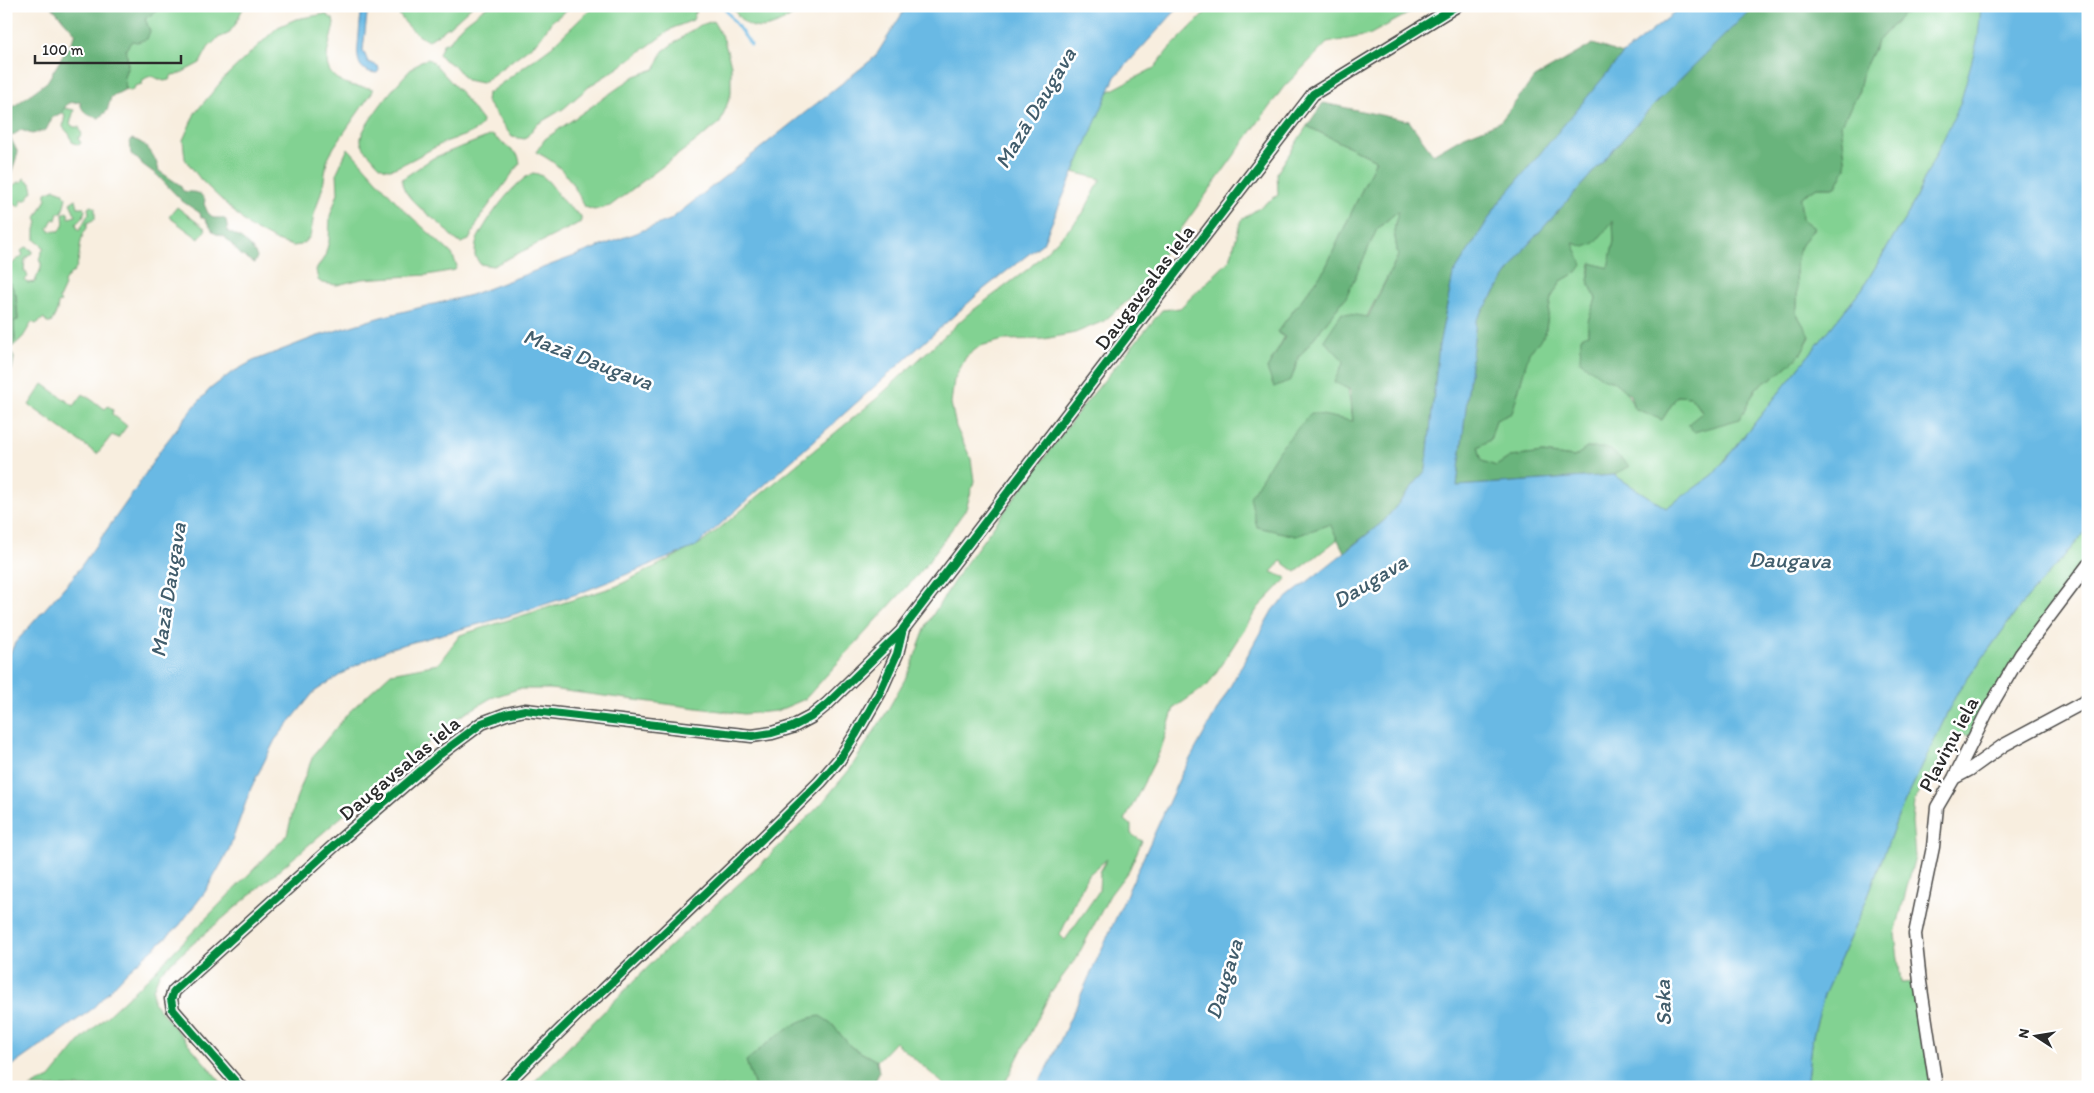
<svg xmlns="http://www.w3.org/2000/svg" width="2094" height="1093" font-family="Itim,sans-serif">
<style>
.green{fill:#82d292;stroke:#567e5e;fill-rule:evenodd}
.forest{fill:#69b47c;stroke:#4a7054}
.water{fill:#69b9e4;stroke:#4a7288}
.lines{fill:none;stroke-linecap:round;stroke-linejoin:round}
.stream{stroke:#69b9e4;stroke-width:3}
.minor-casing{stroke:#4a4846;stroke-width:15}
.minor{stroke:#fff;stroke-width:12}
.cycleway-casing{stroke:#fff;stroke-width:11}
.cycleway{stroke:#00873e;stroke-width:8}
.labels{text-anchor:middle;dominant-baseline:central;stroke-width:5;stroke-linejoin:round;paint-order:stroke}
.street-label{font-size:21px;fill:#2b2b2b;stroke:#fff}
.water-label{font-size:22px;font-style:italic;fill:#415d6c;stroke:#fff}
</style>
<rect width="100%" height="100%" fill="#fff"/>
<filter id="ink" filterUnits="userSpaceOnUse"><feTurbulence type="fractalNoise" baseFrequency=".02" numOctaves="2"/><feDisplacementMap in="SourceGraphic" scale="10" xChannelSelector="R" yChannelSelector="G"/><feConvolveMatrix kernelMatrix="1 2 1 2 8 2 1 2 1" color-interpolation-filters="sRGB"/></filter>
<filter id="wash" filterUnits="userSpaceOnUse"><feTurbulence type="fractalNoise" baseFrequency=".0096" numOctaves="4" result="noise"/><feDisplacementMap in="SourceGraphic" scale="20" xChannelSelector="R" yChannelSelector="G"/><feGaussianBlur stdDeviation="1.12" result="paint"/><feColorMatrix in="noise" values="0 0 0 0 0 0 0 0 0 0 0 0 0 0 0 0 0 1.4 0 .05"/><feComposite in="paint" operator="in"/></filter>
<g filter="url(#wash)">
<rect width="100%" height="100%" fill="#f8eedf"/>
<!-- green -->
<path class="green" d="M 174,6 L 244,6 L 235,25 L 228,34 L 218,38 L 208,48 L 200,63 L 179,74 L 172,75 L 169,80 L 164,81 C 154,78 152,73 143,80 L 142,84 L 135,86 L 133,90 L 130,91 L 126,89 L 124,76 L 128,65 L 126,49 L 132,40 L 150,31 L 145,19 L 159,9 Z
M 394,6 L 472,6 L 450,26 L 428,41 C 414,34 401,20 394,6 Z
M 487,6 L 573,6 L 552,21 L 538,41 L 482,83 L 466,80 L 455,66 L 444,60 L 439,54 L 443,44 L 450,41 L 460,27 Z
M 594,6 L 697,6 L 693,20 L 673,28 L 618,68 L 591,85 L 563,109 L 536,125 L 525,139 L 512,137 L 486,101 L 487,94 L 551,47 Z
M 732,6 L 804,6 C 781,26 750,43 732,6 Z
M 1212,6 L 1422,6 L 1369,35 L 1327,43 L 1283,88 L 1132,297 L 1104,321 L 1075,333 L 1044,339 L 1004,340 L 980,346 L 966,357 L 954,380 L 951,403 L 956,427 L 971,459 L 974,481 L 966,509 L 923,569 L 805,699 L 777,711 L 744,714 L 550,689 L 518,689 L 491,698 L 456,719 L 160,972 L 153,989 L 153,1002 L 225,1087 L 30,1087 L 50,1078 L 79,1042 L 148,978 L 287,835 L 296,799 L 313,756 L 349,712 L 391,673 L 438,664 L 460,635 L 617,586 L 703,542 L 876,399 L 968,314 L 1028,269 L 1072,226 L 1083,213 L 1101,179 L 1073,172 L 1108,92 L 1154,68 L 1169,49 Z
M 1923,6 L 2088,6 L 1935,157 L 1909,212 L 1862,289 L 1713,475 L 1666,508 L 1614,475 L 1629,466 L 1587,448 L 1574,457 L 1543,453 L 1510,457 L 1496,466 L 1482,461 L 1478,447 L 1490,440 L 1496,420 L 1512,413 L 1529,353 L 1545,334 L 1551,298 L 1561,281 L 1577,272 L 1573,242 L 1613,220 L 1614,241 L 1608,268 L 1591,263 L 1588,280 L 1596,299 L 1588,321 L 1588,334 L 1604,378 C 1620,381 1629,394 1634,408 L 1662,420 L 1677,396 L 1691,397 L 1703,413 L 1740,419 L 1756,388 L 1781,372 L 1800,355 L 1810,337 L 1796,313 C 1800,294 1792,269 1799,251 C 1802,243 1809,235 1814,228 L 1802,219 L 1800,198 L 1817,187 L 1836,187 L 1846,167 L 1841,124 L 1858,94 L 1863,71 L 1877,42 L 1902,15 L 1921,9 Z
M 325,14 L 333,19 L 334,24 C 329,50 315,74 350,85 C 358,88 366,86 373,89 L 373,91 L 334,147 L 327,161 L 323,186 L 314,215 L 310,237 L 301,245 L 293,246 L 277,241 L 250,227 L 201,180 L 185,159 L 183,140 L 195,113 L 226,76 L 278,27 L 296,19 Z
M 713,21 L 724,40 L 731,65 L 731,94 L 720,123 L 610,206 L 594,210 L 585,207 C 571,180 564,166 536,152 L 545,139 L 635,76 L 655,69 L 663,51 L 698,26 Z
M 428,59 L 433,62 L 462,94 L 482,121 C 481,133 458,137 448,141 C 435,146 398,169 390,169 C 382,170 377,163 372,157 C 367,152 360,146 361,138 C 362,125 408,68 421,61 C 423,60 426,60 428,59 Z
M 64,108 L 74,110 L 70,124 L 74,127 L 79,127 L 82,135 L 78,138 L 81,143 L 79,145 L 72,142 L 70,135 L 63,127 L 65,114 L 61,113 Z
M 1307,126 L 1376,160 L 1325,269 L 1277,332 L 1285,336 L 1267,369 L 1291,380 L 1299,357 L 1346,297 L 1377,229 L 1399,210 L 1394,231 L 1398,256 L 1344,361 L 1353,422 L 1296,536 L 1330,524 L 1338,539 L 1296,572 L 1281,561 L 1271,572 L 1287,578 L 1258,608 L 1208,685 L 1174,708 L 1161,749 L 1125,820 L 1131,825 L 1131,834 L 1142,841 L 1129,870 L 1110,895 L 1077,957 L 1051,992 L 1003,1087 L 947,1087 L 895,1042 L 877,1061 L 851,1047 L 831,1023 L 746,1061 L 755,1087 L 529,1087 L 657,958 L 764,861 L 822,803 L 850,769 L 886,713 L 909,672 L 927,624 L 961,570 L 1079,411 L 1162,310 L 1180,308 L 1230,260 L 1241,220 L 1278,195 L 1277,173 ZM 1107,859 L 1100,872 L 1099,891 L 1065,940 L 1060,935 L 1087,876 Z
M 492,135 L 518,155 L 520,163 L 481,216 L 469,240 L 461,243 C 452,239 447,230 440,224 C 429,215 400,195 402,179 L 433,158 Z
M 348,148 L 403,209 L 452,254 L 457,266 L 455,270 L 427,275 L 362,279 L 337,285 L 322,283 L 318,280 L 316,270 L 325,256 L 329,241 L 330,216 L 338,193 L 337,172 Z
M 533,173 C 546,174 553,188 560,197 C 565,205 574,211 581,216 L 581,222 L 493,266 L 480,264 L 475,256 C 475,248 476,240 480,234 C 490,215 515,181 533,173 Z
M 24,178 L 31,183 L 33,191 L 26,200 L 22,200 L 20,207 L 9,202 L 10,196 L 6,188 L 7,185 L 15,185 L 19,182 L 22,182 Z
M 55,189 L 63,192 L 66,198 L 62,213 L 58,213 L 56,220 L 53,219 L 48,228 L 50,231 L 59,231 C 66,225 63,221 63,214 L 66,212 L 68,213 L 69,218 L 76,216 L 70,203 L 76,199 L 78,207 L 83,207 L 85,210 L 83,217 L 76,224 L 79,231 L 89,213 L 88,208 L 91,206 L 95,208 L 95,219 L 87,223 L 87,228 C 76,241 83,260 73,273 L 71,273 L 64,282 L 65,286 L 59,299 L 61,302 L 58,303 L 57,311 L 51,323 L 47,323 L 44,318 L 36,324 L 32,322 L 23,337 L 10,349 L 15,340 L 14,321 L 18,320 L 16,295 L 9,280 L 10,267 L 14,262 L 23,255 L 21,251 L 26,247 L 32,250 L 32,253 L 25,259 L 24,272 L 26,272 L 28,277 L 25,280 L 27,283 L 35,282 C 37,274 45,267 39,259 L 44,247 L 35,240 L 35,229 L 38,223 L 36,218 L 46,199 L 46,193 Z
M 177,207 L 206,229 L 199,239 L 169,217 Z
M 43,384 L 74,406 L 83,394 L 105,409 L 108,406 L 113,410 L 112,414 L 127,426 L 118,438 L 112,435 L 97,454 L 29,405 Z
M 2088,529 L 2088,558 L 2067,584 L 1971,736 L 1956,735 L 1941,760 L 1923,784 L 1914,802 L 1912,822 L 1915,856 L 1895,934 L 1901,983 L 1916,982 L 1931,1087 L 1806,1087 L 1811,1044 L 1824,995 L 1864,906 L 1899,814 L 1957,693 L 2022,604 Z"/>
<!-- forest -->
<path class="forest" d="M 51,6 L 174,6 L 159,9 L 145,19 L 150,31 L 147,39 L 137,42 L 132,41 L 126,49 L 128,65 L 124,76 L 126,89 L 111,97 L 107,111 L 99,118 C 89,116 82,113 80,102 L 68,103 L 61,113 L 52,118 L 46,130 L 32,134 L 21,130 L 10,137 L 18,153 L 6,188 L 6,99 L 13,107 L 47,82 L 76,34 Z
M 1756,6 L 1923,6 L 1921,9 L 1902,15 L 1877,42 L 1863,71 L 1858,94 L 1841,124 L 1846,167 L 1836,187 L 1817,187 L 1800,198 L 1802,219 L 1814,228 C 1809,235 1802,243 1799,251 C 1792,268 1800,294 1796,313 L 1810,336 L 1800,355 L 1781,372 L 1756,388 L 1740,419 L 1694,432 L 1688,424 L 1703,412 L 1691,397 L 1677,396 L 1662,420 L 1634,408 L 1630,395 L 1612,380 L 1604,379 L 1580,361 L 1581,337 L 1588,334 L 1588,321 L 1596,299 L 1588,280 L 1592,263 L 1608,268 L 1614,241 L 1613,221 L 1595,243 L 1585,247 L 1573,243 L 1582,265 L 1577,272 L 1561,281 L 1551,298 L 1545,334 L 1529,353 L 1512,413 L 1496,420 L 1490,440 L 1478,447 L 1482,461 L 1496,466 L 1510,457 L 1543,453 L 1574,457 L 1587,448 L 1608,448 L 1630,466 L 1614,475 L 1457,486 L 1476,321 L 1525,248 L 1649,110 L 1750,9 Z
M 1593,44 L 1623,54 L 1498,204 L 1453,275 L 1439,345 L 1426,470 L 1384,521 L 1344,552 L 1330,524 L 1296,536 L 1257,527 L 1250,497 L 1279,450 L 1311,413 L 1353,421 L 1350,390 L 1334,382 L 1344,361 L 1324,340 L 1342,313 L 1368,317 L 1398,256 L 1394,231 L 1398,211 L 1377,229 L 1346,297 L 1299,357 L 1291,380 L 1274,387 L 1267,369 L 1285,337 L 1277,332 L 1325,269 L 1376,160 L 1307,126 L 1323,103 L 1409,121 L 1433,154 L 1462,137 L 1500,122 L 1534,78 Z
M 132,139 C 147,142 156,157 159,171 L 180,185 L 183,191 C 193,193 200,190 205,200 L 204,204 L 208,213 L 214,218 L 222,218 L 226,220 L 228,232 C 240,236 252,246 257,257 L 254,263 L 241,255 L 225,237 L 214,233 L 205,219 L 201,217 L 200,213 L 182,201 L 157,175 L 142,164 L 140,160 C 127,155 132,152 130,141 Z
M 6,257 L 10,267 L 9,280 L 16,295 L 18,320 L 14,321 L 15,340 L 10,349 L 14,358 L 12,370 L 6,370 Z
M 820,1016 L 831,1023 L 851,1047 L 877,1061 L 879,1072 L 873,1087 L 755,1087 L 746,1061 C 768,1043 791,1020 820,1016 Z"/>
<!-- water -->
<path class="water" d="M 363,6 L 368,6 L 363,50 L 368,62 L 378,66 L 379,70 L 377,73 C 352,72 358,50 359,34 C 360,24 360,16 363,6 Z
M 907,6 L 1180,6 L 1115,77 L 1043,243 L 985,288 L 695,547 L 580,593 L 509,616 L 391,648 L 351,668 L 314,692 L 275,740 L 251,788 L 228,852 L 205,892 L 179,926 L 128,971 L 91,1010 L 6,1070 L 6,662 L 15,643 L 74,576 L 135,490 L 161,449 L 192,409 L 210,389 L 231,373 L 253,361 L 315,337 L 381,317 L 471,295 L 670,220 L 875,57 Z
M 1683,6 L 1756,6 L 1750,10 L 1649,110 L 1525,248 L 1476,321 L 1457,486 L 1614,475 L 1666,508 L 1713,475 L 1862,289 L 1909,212 L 1960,104 L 1978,38 L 1981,6 L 2088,6 L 2088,529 L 2022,604 L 1957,693 L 1899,814 L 1864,906 L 1824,995 L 1811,1044 L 1806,1087 L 1036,1087 L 1049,1065 L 1180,777 L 1273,609 L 1384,521 L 1426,470 L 1439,345 L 1453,275 L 1498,204 L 1623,54 Z"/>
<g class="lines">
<!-- stream -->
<path class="stream" d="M 723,6 L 751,45"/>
</g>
</g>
<g filter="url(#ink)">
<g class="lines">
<!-- minor casing -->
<g class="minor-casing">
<path id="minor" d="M 1954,778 L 1969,770 L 2004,745 L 2088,700
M 240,1087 L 173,1010 L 171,999 L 174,991 L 337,843 L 439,755 L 482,723 L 506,714 L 525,710 L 752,736 L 772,733 L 792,727 L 811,717 L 827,704 L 903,630
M 503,1087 L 584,1007 L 603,991 L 751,850 L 820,782 L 839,760 L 856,734 L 880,692 L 897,654 L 903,629 L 1313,94 L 1456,6
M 1936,1087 L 1920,982 L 1915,934 L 1933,847 L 1937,807 L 1954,778 L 1986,714 L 2021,654 L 2088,565"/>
</g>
<!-- minor -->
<use href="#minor" class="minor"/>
<!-- cycleway casing -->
<g class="cycleway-casing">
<path id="cycleway" d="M 240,1087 L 173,1010 L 171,999 L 174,991 L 337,843 L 439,755 L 482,723 L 506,714 L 525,710 L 752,736 L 772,733 L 792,727 L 811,717 L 827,704 L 903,630
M 503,1087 L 584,1007 L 603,991 L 751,850 L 820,782 L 839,760 L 856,734 L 880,692 L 897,654 L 903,629 L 1313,94 L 1456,6"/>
</g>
<!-- cycleway -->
<use href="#cycleway" class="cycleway"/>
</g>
</g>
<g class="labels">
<!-- street labels -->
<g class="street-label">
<text transform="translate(1144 287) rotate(-53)">Daugavsalas iela</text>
<text transform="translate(1948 744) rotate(-62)">Pļaviņu iela</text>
<text transform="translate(399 768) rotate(-40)">Daugavsalas iela</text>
</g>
<!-- water labels -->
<g class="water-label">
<text transform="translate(1035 108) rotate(-59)">Mazā Daugava</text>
<text transform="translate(588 359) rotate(21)">Mazā Daugava</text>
<text transform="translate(1790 560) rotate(1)">Daugava</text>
<text transform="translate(1370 581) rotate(-31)">Daugava</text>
<text transform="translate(168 590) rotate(-81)">Mazā Daugava</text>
<text transform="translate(1224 979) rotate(-73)">Daugava</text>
<text transform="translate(1663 1003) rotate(-92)">Saka</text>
</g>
</g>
<!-- margin -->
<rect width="2094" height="1093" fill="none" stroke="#fff" stroke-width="25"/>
<!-- north arrow -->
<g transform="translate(2036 1036) rotate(282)" stroke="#ffffff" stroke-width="4" paint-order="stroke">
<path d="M0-4L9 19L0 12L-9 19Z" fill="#2b2b2b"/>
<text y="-8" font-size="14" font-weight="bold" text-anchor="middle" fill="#2b2b2b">N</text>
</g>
<!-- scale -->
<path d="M35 55v8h146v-8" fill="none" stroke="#2b2b2b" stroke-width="2.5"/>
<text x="42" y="55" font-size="15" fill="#2b2b2b" stroke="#ffffff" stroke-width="4" paint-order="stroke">100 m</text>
</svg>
